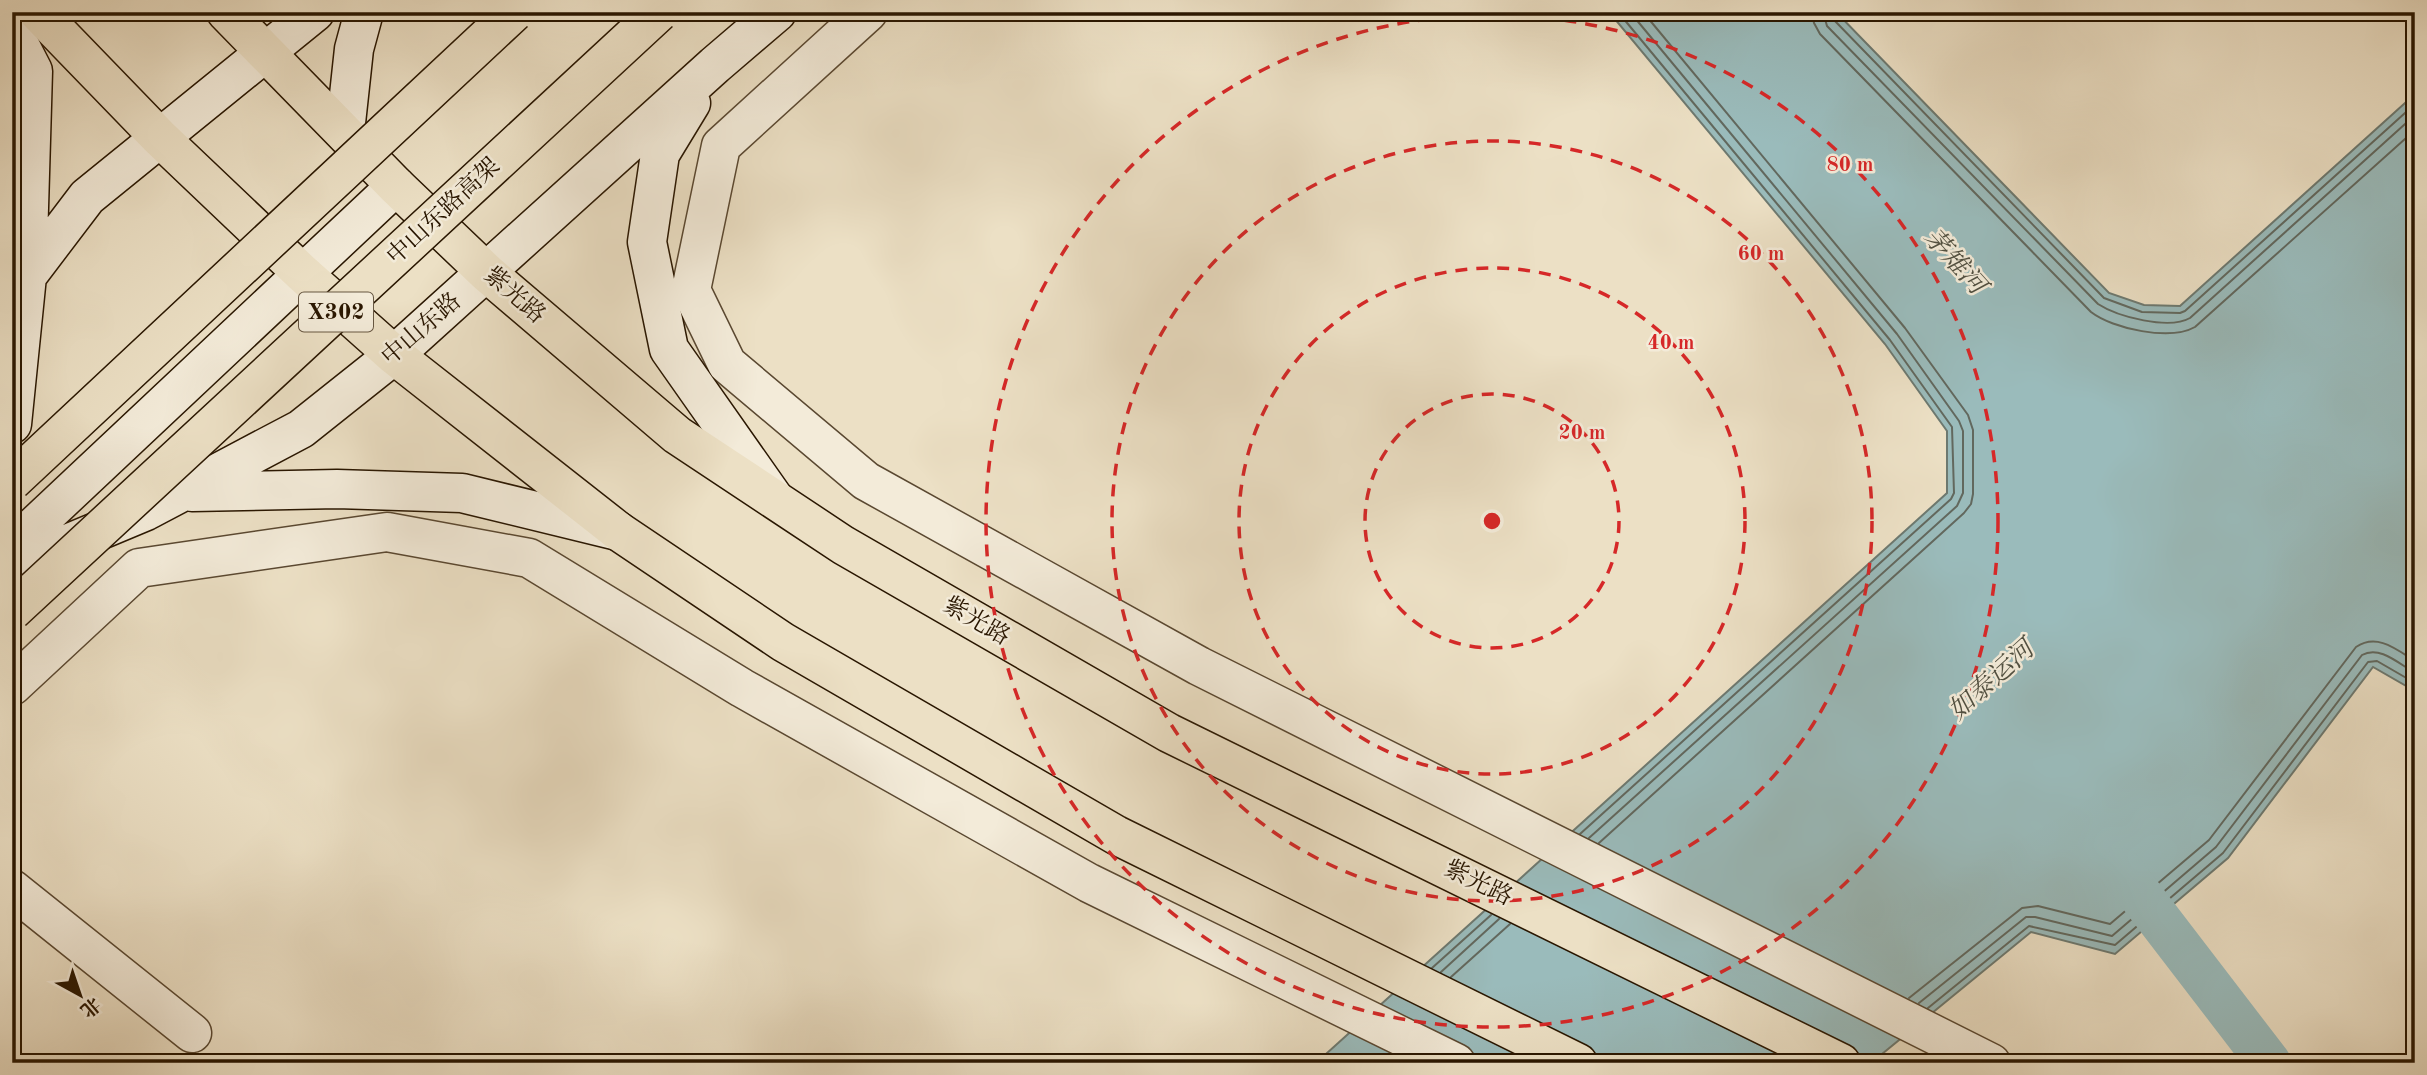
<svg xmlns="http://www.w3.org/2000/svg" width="2427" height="1075" font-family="'Old Standard TT','Noto Serif SC',serif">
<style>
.water{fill:#9abbbb;stroke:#6d7970;stroke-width:2}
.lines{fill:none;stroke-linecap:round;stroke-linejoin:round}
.shore{stroke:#62685e;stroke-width:2}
.canal{stroke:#9abbbb;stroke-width:44}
.street-casing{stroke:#5a4831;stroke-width:41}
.secondary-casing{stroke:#291600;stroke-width:41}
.primary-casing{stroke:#291600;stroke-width:41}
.street{stroke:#f3ebd9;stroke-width:38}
.secondary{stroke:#f3ebd9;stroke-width:38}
.primary{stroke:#ece0c5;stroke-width:38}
.highway-bridge-casing{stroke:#291600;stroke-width:41;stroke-linecap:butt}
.highway-bridge{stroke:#ece0c5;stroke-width:38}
.ring{fill:none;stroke:#d62828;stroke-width:3.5;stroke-dasharray:12 9}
.labels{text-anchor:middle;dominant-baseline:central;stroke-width:5;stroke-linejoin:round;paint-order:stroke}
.shield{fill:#f3ebd9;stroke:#665641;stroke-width:2}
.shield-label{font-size:23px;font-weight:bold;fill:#291600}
.street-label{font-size:24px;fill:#291600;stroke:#f3ebd9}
.water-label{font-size:26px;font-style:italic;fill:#515041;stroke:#f3ebd9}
.centre{fill:#d62828;stroke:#f3ebd9;stroke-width:3.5}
.ring-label{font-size:21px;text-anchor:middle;font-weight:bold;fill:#d62828;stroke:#f3ebd9;stroke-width:5;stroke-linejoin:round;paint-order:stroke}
</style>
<rect width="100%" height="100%" fill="#ece0c5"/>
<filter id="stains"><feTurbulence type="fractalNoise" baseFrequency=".00286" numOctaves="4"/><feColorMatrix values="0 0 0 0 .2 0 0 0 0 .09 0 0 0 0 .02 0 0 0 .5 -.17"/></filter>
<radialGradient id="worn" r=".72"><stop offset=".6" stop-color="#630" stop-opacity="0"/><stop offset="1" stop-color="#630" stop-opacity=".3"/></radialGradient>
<!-- water -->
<path class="water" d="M 1609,12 L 1836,12 L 2109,293 L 2144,305 L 2180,306 L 2415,94 L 2415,691 L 2373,667 L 2228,858 L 2115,954 L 2031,932 L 1871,1063 L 1316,1063 L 1947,493 L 1947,431 L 1885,344 Z"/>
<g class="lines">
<!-- shore -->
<path class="shore" d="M 1812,12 L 1814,23 L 1820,34 L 2091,312 C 2113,329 2170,341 2195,327 L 2415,130
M 1823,12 L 1827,26 L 2098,304 C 2118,317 2169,330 2190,318 L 2415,115
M 1831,12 L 1834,20 L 2104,298 L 2142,312 L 2180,313 L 2185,311 L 2415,104
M 1580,834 L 1951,499 L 1954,493 L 1952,427 L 1890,340 L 1618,12
M 1589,838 L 1957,506 L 1963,493 L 1963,431 L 1959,421 L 1897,334 L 1630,12
M 1599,843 L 1964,513 L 1971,504 L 1973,494 L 1973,430 L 1968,415 L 1905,328 L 1643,12
M 1432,968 L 1491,915
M 1441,972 L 1499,919
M 1451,977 L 1510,924
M 1909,998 L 2022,908 L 2038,906 L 2110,924 L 2209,840 L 2356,647 C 2377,633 2396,649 2415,661
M 1919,1003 L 2026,917 L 2035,917 L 2112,936 L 2216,847 L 2362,655 C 2380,645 2399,664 2415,673
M 1928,1008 L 2029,926 L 2115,945 L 2223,853 L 2368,662 L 2377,661 L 2415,683"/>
<!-- canal -->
<path class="canal" d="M 2121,870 L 2269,1063"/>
<!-- street casing -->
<g class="street-casing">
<path id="street" d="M 868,12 L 721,146 L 691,290 L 727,364 L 866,481 L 1199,666 L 1991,1063
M 12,686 L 139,568 L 387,532 L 529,558 L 742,688 L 1089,883 L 1456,1063
M 12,889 L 192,1033"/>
</g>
<!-- secondary casing -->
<g class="secondary-casing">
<path id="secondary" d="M 12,30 L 33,71 L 27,276 L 12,424
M 691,103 L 660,154 L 647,242 L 669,349 L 773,497
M 345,132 L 354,49 L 364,12
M 27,276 L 87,197 L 315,12
M 192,492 L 337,489 L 462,493 L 618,531
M 12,547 L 396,186
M 12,567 L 146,511 L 301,429 L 394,355 L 715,65 L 777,12"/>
</g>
<!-- primary casing -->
<g class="primary-casing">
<path id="primary" d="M 38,12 L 159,137 L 302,273 L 394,355 L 618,531 L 783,642 L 1116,835 L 1578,1063
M 226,12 L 396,186 L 487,273 L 677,435 L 843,545 L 1169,733 L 1841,1063"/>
</g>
<!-- street -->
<use href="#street" class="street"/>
<!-- secondary -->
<use href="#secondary" class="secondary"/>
<!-- primary -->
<use href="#primary" class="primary"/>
<!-- highway-bridge casing -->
<g class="highway-bridge-casing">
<path id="highway-bridge" d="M 12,481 L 514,12
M 12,611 L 659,12"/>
</g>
<!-- highway-bridge -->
<use href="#highway-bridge" class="highway-bridge"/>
</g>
<!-- distance rings -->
<g class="ring">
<circle cx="1492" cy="521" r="127"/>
<circle cx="1492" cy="521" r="253"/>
<circle cx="1492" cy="521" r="380"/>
<circle cx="1492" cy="521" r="506"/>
</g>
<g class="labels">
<!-- shield labels -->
<rect class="shield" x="299" y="292.5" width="74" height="39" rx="5"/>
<g class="shield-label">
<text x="336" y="312">X302</text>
</g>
<!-- street labels -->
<g class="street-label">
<text transform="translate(444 212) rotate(-43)">中山东路高架</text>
<text transform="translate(514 296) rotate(41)">紫光路</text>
<text transform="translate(422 330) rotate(-41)">中山东路</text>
<text transform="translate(976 622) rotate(30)">紫光路</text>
<text transform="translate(1478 884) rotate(26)">紫光路</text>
</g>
<!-- water labels -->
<g class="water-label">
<text transform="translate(1954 262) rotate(48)">茅雉河</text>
<text transform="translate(1992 681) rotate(-42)">如泰运河</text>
</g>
</g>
<circle cx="1492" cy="521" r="10" class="centre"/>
<g class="ring-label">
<text x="1850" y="171">80 m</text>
<text x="1761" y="260">60 m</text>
<text x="1671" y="349">40 m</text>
<text x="1582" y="439">20 m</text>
</g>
<!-- margin -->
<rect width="2427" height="1075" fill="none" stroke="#ece0c5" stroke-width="42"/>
<rect x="14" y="14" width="2399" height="1047" fill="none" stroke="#291600" stroke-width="3.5"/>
<rect x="21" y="21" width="2385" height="1033" fill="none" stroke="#291600" stroke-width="2"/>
<!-- north arrow -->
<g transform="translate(80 995) rotate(140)" stroke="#f3ebd9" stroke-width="5" paint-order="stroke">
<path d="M0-5L12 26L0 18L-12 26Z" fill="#291600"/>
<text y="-10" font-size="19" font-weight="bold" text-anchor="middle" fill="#291600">北</text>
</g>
<rect width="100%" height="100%" filter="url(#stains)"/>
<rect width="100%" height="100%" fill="url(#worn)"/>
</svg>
